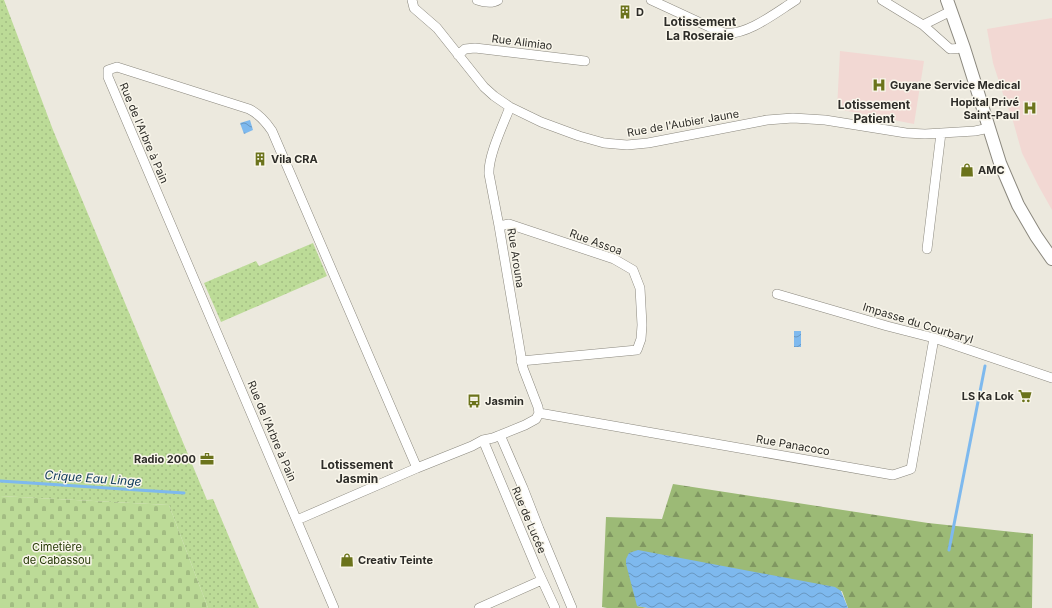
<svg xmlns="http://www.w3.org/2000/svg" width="1052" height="608" font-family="Inter,sans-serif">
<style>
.medical{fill:#f2d8d3}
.grass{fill:url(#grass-dots)}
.forest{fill:url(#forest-firs)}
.cemetery{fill:url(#cemetery-stones)}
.water{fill:url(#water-waves)}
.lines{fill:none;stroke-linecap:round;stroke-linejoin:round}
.stream{stroke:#7eb9ee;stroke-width:3}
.minor-casing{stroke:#8b887e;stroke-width:10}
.secondary-casing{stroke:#8b887e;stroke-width:14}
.minor{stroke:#fff;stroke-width:9}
.secondary{stroke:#fff;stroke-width:12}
.labels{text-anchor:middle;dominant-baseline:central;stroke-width:3;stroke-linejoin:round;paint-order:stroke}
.poi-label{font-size:11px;font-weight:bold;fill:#2d2c28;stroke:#f9f6eb;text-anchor:start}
.street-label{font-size:11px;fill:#2d2c28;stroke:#f9f6eb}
.park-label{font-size:11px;fill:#263906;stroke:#f9f6eb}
.neighbourhood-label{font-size:12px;font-weight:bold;fill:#2d2c28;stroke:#f9f6eb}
.water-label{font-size:12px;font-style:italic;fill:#073557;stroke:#f9f6eb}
</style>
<defs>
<pattern id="grass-dots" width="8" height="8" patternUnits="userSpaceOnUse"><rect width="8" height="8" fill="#bcdb97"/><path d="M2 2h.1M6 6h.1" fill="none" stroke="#a2bc82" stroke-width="1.8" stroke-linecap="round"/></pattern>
<pattern id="forest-firs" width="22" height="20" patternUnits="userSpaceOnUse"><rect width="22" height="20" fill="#9cba76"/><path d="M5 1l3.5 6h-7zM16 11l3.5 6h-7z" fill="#809761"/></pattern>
<pattern id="cemetery-stones" width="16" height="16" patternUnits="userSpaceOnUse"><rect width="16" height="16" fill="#bcdb97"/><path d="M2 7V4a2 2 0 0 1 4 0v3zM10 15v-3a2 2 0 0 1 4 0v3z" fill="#a2bc82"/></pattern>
<pattern id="water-waves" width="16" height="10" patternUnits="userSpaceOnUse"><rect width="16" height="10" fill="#7eb9ee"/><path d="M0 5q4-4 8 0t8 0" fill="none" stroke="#6897c1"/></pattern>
</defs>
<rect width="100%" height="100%" fill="#ece9de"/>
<!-- medical -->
<path class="medical" d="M 1052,18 L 1052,210 L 1038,185 L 1022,153 L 1013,121 L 1003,94 L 993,63 L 987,29 Z
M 840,51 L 924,61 L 914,124 L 837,109 Z"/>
<!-- grass -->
<path class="grass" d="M 0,0 L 4,0 L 53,130 L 207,500 L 213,499 L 259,608 L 208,608 L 169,505 L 0,496 Z
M 313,243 L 327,276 L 221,322 L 204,283 L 256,261 L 259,266 Z"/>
<!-- forest -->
<path class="forest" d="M 673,484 L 928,523 L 1033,534 L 1032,608 L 848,608 L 842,591 L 637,606 L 648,608 L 607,608 L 602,607 L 606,517 L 662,519 Z"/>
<!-- cemetery -->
<path class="cemetery" d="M 0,496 L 169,505 L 208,608 L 0,608 Z"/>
<!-- water -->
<path class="water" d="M 250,120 L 253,130 L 244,134 L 240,123 Z
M 794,331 L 801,331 L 801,347 L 794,347 Z
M 638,550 L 835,587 L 841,591 L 848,608 L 648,608 L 637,606 L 626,564 L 626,559 L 629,553 Z"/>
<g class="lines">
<!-- stream -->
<path class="stream" d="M 0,481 L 184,493
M 949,550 L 985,366"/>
<!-- minor casing -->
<g class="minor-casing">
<path id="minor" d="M 412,0 L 414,8 L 437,28 L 484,87 L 494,96 L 510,107 L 541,122 L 579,136 L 604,143 L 627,145 L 648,143 L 767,120 L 793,118 L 825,120 L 906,133 L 925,134 L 975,131 L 989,128
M 477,0 C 483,2 492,4 498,0
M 651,0 L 716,30 C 719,31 722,32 725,33 C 747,36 778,11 796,0
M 882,0 L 923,25 L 950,49 L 964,48
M 923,25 L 951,11
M 458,55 L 465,49 L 475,48 L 585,61
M 510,107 C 503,125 488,156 489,174 L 499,226 L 523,368 L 538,407 L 539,413
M 499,226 L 509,224 L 614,259 L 633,270 L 640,288 L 642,325 L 641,339 L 637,350 L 521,361
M 927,249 L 941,133
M 777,294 L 887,326 L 934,338 L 1052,378
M 539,413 L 893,475 L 911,469 L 934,338
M 500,435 L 523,488 L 539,529 L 572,608
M 483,440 L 537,569 L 555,608
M 297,520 L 417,468 L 472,446 L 483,440 L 493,438 L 525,425 L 536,419 L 539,413
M 334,608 L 108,77 L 108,70 L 117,67 L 249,109 C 259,114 266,122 272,131 L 417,468
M 479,608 L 542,580"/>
</g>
<!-- secondary casing -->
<g class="secondary-casing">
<path id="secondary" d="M 947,0 L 964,48 L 1000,163 L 1018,205 L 1036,236 L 1052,259"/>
</g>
<!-- minor -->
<use href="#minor" class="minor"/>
<!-- secondary -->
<use href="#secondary" class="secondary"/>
</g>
<!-- icons -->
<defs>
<g id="building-bare" transform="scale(1.08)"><path d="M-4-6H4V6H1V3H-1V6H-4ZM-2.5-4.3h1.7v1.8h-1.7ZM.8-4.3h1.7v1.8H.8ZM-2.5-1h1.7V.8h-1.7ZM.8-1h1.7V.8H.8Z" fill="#6b731b" stroke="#f9f6eb" stroke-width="2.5" paint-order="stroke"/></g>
<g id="hospital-bare" transform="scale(1.08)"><path d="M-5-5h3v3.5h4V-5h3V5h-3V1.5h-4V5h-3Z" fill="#6b731b" stroke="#f9f6eb" stroke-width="2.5" paint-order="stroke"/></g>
<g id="shop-bare" transform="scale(1.08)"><path d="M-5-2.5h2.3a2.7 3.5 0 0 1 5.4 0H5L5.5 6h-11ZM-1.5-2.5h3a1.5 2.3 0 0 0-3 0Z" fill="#6b731b" stroke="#f9f6eb" stroke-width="2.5" paint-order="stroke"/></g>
<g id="supermarket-bare" transform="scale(1.08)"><path d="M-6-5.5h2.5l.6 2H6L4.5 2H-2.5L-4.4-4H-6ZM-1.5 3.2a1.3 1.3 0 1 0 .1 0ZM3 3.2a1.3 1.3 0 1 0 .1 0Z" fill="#6b731b" stroke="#f9f6eb" stroke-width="2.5" paint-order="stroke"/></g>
<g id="bus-bare" transform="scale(1.08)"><path d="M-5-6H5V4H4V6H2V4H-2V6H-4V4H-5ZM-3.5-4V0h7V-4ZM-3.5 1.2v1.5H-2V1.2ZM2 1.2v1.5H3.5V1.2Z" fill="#6b731b" stroke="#f9f6eb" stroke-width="2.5" paint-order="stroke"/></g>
<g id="office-bare" transform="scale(1.08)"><path d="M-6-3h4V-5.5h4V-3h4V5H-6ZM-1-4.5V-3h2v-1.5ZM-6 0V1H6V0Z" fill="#6b731b" stroke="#f9f6eb" stroke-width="2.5" paint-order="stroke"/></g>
</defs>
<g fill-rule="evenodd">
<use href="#building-bare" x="625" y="12"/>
<use href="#hospital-bare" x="879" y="85"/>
<use href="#hospital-bare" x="1030" y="108"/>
<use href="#building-bare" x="260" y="159"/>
<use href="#shop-bare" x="967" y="170"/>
<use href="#supermarket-bare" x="1025" y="396"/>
<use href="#bus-bare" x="474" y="401"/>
<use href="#office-bare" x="207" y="459"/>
<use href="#shop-bare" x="347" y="560"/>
</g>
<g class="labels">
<!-- poi labels -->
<g class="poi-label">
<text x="636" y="12">D</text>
<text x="890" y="85">Guyane Service Medical</text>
<text x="1019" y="102" text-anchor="end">Hopital Privé<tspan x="1019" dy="13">Saint-Paul</tspan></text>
<text x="271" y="159">Vila CRA</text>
<text x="978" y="170">AMC</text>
<text x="1014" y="396" text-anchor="end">LS Ka Lok</text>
<text x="485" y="401">Jasmin</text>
<text x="196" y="459" text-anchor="end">Radio 2000</text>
<text x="358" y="560">Creativ Teinte</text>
</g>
<!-- street labels -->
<g class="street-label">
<text transform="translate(522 42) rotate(7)">Rue Alimiao</text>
<text transform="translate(683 123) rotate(-10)">Rue de l'Aubier Jaune</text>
<text transform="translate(144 133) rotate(67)">Rue de l'Arbre à Pain</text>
<text transform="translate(596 242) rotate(20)">Rue Assoa</text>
<text transform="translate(516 258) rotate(81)">Rue Arouna</text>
<text transform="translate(918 323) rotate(17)">Impasse du Courbaryl</text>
<text transform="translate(272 431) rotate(67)">Rue de l'Arbre à Pain</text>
<text transform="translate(793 445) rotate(10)">Rue Panacoco</text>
<text transform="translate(529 520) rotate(67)">Rue de Lucée</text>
</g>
<!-- park labels -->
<g class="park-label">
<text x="57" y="547">Cimetière<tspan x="57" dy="13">de Cabassou</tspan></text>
</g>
<!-- neighbourhood labels -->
<g class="neighbourhood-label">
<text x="700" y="21">Lotissement<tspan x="700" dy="14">La Roseraie</tspan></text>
<text x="874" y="104">Lotissement<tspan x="874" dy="14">Patient</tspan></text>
<text x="357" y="464">Lotissement<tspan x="357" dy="14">Jasmin</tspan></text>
</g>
<!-- water labels -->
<g class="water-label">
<text transform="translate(93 478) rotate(4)">Crique Eau Linge</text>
</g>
</g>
</svg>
